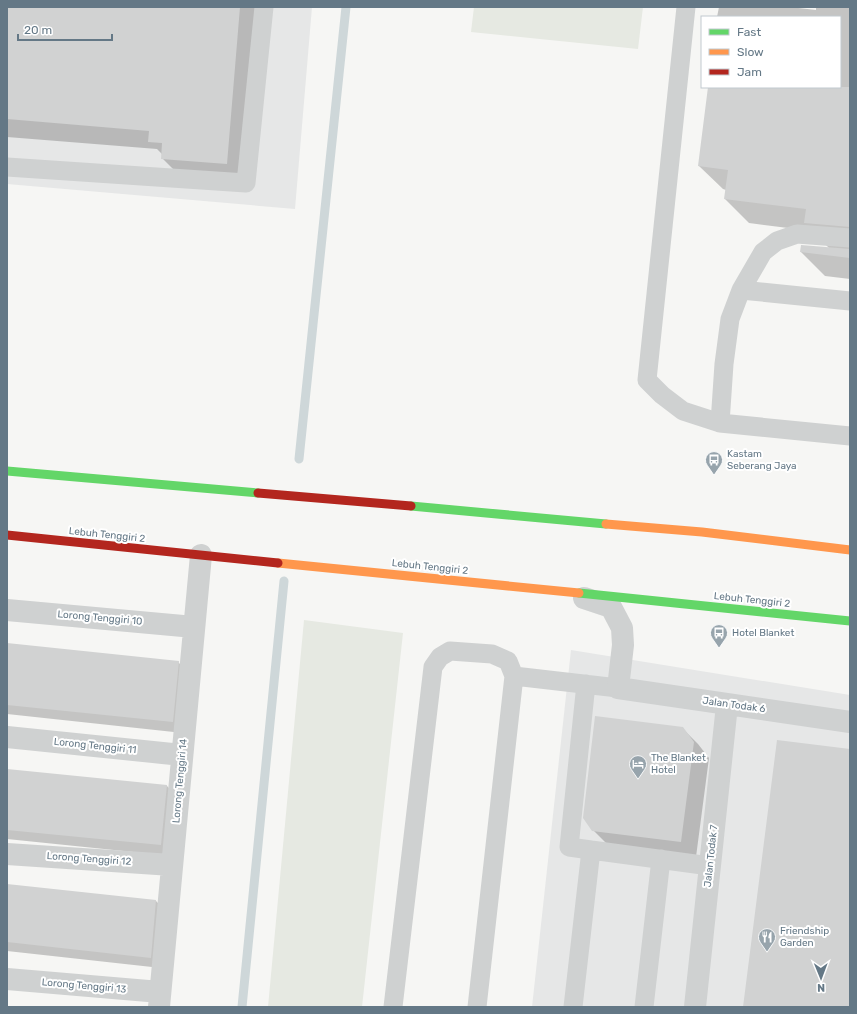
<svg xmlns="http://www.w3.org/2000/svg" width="857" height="1014" font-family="Rubik,sans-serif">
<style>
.built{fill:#e6e7e7}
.green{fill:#e6e9e2}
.shadow{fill:#0003}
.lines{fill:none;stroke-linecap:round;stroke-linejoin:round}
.stream{stroke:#ced7d9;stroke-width:9}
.building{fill:#d1d2d2}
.lane{stroke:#cfd1d1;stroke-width:19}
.street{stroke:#cfd1d1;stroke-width:22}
.fast{stroke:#63d668;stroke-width:9}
.slow{stroke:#ff974d;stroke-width:9}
.jam{stroke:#b3261e;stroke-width:9}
.labels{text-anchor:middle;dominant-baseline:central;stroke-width:4;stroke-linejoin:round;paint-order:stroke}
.poi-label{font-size:10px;fill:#647886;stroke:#fff;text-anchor:start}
.street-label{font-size:10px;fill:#647886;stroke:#fff}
</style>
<rect width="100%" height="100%" fill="#f6f6f4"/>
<!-- built -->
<path class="built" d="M 7,7 L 312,7 L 295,209 L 7,184 Z
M 571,650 L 850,695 L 850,1007 L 532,1007 Z"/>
<!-- green -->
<path class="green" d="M 474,7 L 643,7 L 638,49 L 471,32 Z
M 304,620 L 403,633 L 362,1007 L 268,1007 Z"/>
<!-- shadow -->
<path class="shadow" d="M 7,7 L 261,7 L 246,183 L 182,178 L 162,158 L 163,155 L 157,149 L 7,137 Z
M 719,7 L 790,7 L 816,10 L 816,7 L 850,7 L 850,279 L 825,276 L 801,252 L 830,249 L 812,231 L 749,223 L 725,199 L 726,190 L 723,189 L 699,166 L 709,87 L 840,87 L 840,17 L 717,17 Z
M 7,644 L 178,662 L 189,673 L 183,733 L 7,714 Z
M 682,728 L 698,744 L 709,758 L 696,857 L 609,846 L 593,830 Z
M 7,770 L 167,786 L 177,797 L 172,856 L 7,839 Z
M 7,885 L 156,901 L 167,912 L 161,968 L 7,951 Z"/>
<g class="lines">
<!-- stream -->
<path class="stream" d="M 299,459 L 346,7
M 242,1007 L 284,581"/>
</g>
<!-- building -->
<path class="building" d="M 7,7 L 240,7 L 227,164 L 161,159 L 162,143 L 148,142 L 149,131 L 7,119 Z
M 708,87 L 850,87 L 850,227 L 804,223 L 806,209 L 724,199 L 728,170 L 698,166 Z
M 801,245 L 850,249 L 850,258 L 800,252 Z
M 7,643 L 179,661 L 173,722 L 7,705 Z
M 595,716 L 683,727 L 694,742 L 681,842 L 592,831 L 583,818 Z
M 777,740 L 850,749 L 850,1007 L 743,1007 Z
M 7,769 L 167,785 L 161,845 L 7,830 Z
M 7,884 L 156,900 L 151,958 L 7,942 Z"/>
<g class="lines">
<!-- lane -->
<path class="lane" d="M 686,7 L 647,380 L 662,395 L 683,411 L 720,423 L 850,436
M 7,167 L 246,183 L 264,7
M 741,290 L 763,252 L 777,241 L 797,234 L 850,238
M 720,423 L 724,364 L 730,319 L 741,290 L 850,301
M 586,684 L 569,847 L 591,850
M 393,1007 L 433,667 L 440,657 L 450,651 L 492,654 L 508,661 L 514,676
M 477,1007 L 514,676 L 618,688
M 573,1007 L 591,850 L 710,866
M 644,1007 L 661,859"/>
<!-- street -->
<path class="street" d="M 584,598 L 611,607 L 622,628 L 623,645 L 618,688 L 850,722
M 7,610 L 194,627
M 7,737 L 182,755
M 7,854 L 172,865
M 7,979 L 160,992
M 159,1007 L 201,555
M 695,1007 L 727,705"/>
<!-- fast -->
<path class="fast" d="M 7,471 L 258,493
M 411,506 L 606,524
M 579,593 L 850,621"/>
<!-- slow -->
<path class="slow" d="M 606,524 L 702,532 L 850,550
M 278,563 L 579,593"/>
<!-- jam -->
<path class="jam" d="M 258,493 L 411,506
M 7,535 L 278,563"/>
</g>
<!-- icons -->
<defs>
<g id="bus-pin" transform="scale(0.9)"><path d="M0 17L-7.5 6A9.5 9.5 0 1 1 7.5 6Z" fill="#97a4ac" stroke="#fff"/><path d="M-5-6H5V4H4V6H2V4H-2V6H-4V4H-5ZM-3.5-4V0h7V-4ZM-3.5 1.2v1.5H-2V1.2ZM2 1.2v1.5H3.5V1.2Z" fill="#fff"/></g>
<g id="hotel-pin" transform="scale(0.9)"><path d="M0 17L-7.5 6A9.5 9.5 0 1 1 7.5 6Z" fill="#97a4ac" stroke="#fff"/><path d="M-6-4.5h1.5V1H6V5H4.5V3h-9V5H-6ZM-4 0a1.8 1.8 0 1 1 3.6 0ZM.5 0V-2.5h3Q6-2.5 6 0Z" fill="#fff"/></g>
<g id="restaurant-pin" transform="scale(0.9)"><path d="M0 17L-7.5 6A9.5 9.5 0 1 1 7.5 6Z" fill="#97a4ac" stroke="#fff"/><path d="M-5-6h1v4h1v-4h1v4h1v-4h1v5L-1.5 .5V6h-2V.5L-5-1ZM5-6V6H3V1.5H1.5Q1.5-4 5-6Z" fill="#fff"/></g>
</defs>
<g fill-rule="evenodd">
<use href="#bus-pin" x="714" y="460"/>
<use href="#bus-pin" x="719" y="633"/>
<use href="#hotel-pin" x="638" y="764"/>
<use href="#restaurant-pin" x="767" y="937"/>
</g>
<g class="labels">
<!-- poi labels -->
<g class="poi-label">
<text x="727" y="454">Kastam<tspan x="727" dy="12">Seberang Jaya</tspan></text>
<text x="732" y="633">Hotel Blanket</text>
<text x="651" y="758">The Blanket<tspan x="651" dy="12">Hotel</tspan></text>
<text x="780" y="931">Friendship<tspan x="780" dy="12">Garden</tspan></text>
</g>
<!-- street labels -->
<g class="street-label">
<text transform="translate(107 535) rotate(6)">Lebuh Tenggiri 2</text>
<text transform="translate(430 567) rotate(6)">Lebuh Tenggiri 2</text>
<text transform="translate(752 600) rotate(6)">Lebuh Tenggiri 2</text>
<text transform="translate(100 618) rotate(5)">Lorong Tenggiri 10</text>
<text transform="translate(734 705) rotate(8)">Jalan Todak 6</text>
<text transform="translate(95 746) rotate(6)">Lorong Tenggiri 11</text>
<text transform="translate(180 781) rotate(-85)">Lorong Tenggiri 14</text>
<text transform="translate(711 856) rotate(-84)">Jalan Todak 7</text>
<text transform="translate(89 859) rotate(4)">Lorong Tenggiri 12</text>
<text transform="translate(84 986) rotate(5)">Lorong Tenggiri 13</text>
</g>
</g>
<!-- border -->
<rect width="857" height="1014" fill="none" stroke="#647886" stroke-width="16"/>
<!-- legend -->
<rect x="701" y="16" width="140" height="72" fill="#ffffff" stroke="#c1c9cf"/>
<rect x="709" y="29" width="20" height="6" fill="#63d668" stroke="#c1c9cf"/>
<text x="737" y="36" font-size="12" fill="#647886">Fast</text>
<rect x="709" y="49" width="20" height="6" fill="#ff974d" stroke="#c1c9cf"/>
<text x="737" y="56" font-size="12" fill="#647886">Slow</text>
<rect x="709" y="69" width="20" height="6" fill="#b3261e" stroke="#c1c9cf"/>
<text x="737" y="76" font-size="12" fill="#647886">Jam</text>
<!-- north arrow -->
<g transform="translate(821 978) rotate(179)" stroke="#ffffff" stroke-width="3" paint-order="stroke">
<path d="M0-3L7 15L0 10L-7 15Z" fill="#647886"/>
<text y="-6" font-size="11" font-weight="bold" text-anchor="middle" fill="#647886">N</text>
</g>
<!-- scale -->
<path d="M18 34v6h94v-6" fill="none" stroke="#647886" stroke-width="2"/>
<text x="24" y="34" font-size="12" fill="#647886" stroke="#ffffff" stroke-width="3" paint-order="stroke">20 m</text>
</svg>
